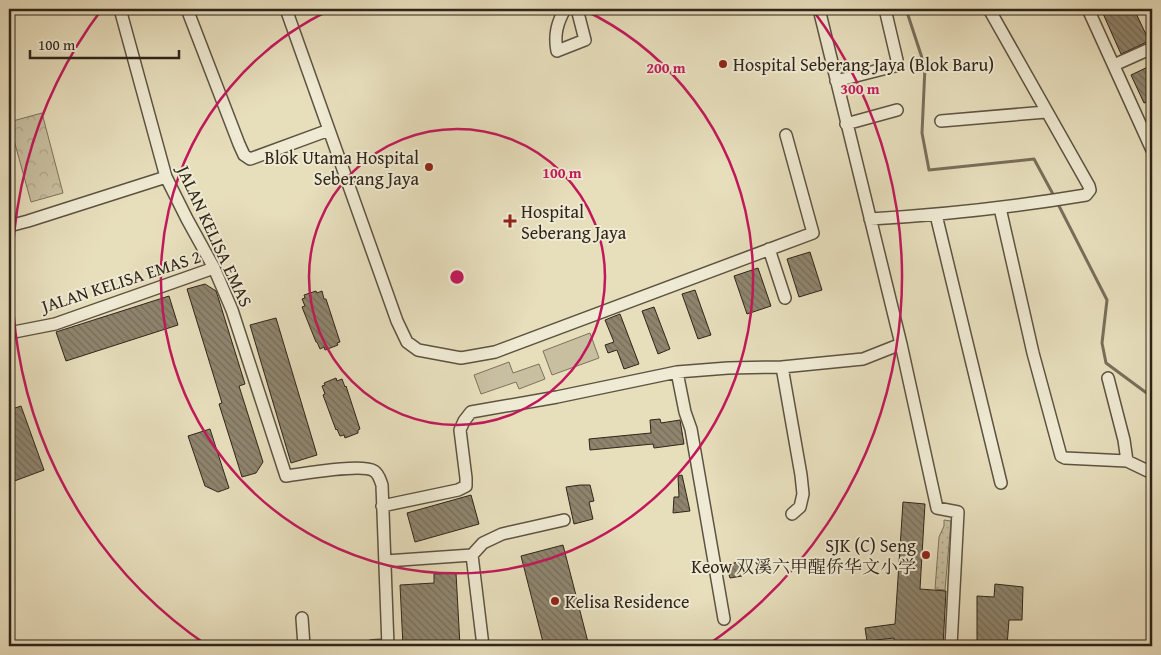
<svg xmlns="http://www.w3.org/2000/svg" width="1161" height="655" font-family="'Gentium Book Plus','Noto Serif SC',serif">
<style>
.grass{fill:url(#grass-dots);stroke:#7c725d}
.forest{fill:url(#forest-crowns);stroke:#7c725d}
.pitch{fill:#c8bfa0;stroke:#7c725d}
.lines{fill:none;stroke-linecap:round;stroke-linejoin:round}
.stream{stroke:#786e5a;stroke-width:3}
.building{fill:url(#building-back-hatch);stroke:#2f251a}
.minor-casing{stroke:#5d5342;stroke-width:14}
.minor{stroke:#efead3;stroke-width:11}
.ring{fill:none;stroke:#c2185b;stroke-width:2.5}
.poi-dot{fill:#8f2418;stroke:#efead3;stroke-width:2}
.labels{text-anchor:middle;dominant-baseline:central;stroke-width:4;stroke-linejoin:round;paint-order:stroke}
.poi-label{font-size:18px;fill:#2f251a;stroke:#efead3;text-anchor:start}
.street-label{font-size:18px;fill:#2f251a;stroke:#efead3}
.centre{fill:#c2185b;stroke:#efead3;stroke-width:2.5}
.ring-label{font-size:15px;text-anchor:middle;font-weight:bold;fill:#c2185b;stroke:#efead3;stroke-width:4;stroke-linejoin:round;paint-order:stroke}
</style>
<defs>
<pattern id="grass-dots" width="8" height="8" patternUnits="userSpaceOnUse" patternTransform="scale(1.25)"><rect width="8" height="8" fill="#c8bfa0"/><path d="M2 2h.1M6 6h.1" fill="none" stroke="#aca489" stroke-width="1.8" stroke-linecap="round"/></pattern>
<pattern id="forest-crowns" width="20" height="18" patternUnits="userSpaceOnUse" patternTransform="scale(1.25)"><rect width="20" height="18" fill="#c8bfa0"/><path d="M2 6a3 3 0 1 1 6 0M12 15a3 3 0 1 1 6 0" fill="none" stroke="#aca489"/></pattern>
<pattern id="building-back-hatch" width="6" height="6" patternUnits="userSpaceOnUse" patternTransform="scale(1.25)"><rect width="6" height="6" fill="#8f856e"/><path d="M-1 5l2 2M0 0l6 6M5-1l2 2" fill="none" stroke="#756d5a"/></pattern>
</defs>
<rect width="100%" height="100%" fill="#e7debc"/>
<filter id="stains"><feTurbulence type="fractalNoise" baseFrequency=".004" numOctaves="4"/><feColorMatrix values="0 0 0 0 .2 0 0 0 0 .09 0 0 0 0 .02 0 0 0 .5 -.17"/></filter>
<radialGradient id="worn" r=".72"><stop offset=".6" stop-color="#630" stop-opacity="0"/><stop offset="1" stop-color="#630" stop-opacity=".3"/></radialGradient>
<!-- grass -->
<path class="grass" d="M 944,520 L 951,521 L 945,590 L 935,589 L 939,537 L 944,526 Z"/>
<!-- forest -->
<path class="forest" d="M 42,113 L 63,193 L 31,202 L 9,122 Z"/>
<!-- pitch -->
<path class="pitch" d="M 590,333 L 599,358 L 552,375 L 543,351 Z
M 509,362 L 513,373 L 539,364 L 545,379 L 519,389 L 516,382 L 481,394 L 474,375 Z"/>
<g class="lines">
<!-- stream -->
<path class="stream" d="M 906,9 L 925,67 L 922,133 L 929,170 L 1034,159 L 1054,196
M 1057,202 L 1107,300 L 1102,343 L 1106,363 L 1152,397"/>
</g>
<!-- building -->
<path class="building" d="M 1101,9 L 1134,9 L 1149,41 L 1121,54 Z
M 1152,65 L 1152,114 L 1147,102 L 1144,103 L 1131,75 Z
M 810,252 L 822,290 L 799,297 L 787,259 Z
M 758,268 L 771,306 L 747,314 L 734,276 Z
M 205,284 L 216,291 L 218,297 L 245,384 L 239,386 L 263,462 L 256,473 L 242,477 L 219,404 L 222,403 L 187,289 Z
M 695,290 L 711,335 L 698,339 L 682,294 Z
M 316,291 L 317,293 L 322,291 L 324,299 L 326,299 L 340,342 L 337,343 L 338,345 L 325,350 L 324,347 L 320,349 L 317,342 L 316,342 L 302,307 L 305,306 L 302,299 L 305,298 L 304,295 Z
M 169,296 L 178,325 L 66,361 L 56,332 Z
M 654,307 L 670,349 L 658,354 L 642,311 Z
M 620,314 L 639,364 L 624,369 L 617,350 L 608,353 L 605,345 L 614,342 L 605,320 Z
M 276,318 L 317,455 L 291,463 L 250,325 Z
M 336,378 L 337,381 L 342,379 L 345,387 L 346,386 L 360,429 L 358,430 L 358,433 L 345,438 L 344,435 L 340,436 L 337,429 L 336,430 L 323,395 L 325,394 L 322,386 L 325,385 L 324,383 Z
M 21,406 L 44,470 L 9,483 L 9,410 Z
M 660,419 L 661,423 L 680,420 L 684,444 L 654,448 L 653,444 L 590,450 L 589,439 L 651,433 L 650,420 Z
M 210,429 L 229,488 L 218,492 L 205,486 L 188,436 Z
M 682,475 L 690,511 L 673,513 L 674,497 L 679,497 L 678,476 Z
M 580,485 L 590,485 L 594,501 L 589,502 L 593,519 L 574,524 L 566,487 Z
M 471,495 L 479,524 L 415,542 L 407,513 Z
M 903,502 L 925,504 L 920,589 L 946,591 L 943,646 L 894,646 L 894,638 L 867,641 L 865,628 L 895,624 Z
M 563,545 L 589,646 L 544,646 L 521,556 Z
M 738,562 L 742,576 L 730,578 L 726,565 Z
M 456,573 L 460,646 L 403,646 L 400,585 L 434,583 L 434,574 Z
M 995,584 L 1023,587 L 1022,620 L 1009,620 L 1007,646 L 977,646 L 977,596 L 994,597 Z"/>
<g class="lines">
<!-- minor casing -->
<g class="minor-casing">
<path id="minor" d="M 120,9 L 166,177 L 187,219 L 214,268 L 232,310 L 286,476 C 302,474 362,463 374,471 C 379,474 380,480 382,485 L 388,646
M 187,9 L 239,144 L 244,155 L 250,159 L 329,130
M 286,9 L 397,321 L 407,342 L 418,350 L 461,358 L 495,352 L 813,233 L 786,135
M 565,9 C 557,23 554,35 557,51 L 585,40 L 577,9
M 819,9 L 901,344 L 937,508 L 958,512 L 951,646
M 1088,9 L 1152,150
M 1114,65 L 1152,48
M 836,81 L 895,66 L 897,60 L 885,9
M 941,121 L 1046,112
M 846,124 L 897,110
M 1000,208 L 1033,353 L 1061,456 L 1065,458 L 1127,461 L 1152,473
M 936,215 L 1001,483
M 870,219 C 942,215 1014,207 1086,195 L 1090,190 L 1089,186 L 989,9
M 9,226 L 28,221 L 166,177
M 769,249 L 785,298
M 9,333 L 55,324 L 214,268
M 782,367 L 801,475 L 803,494 L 800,507 L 792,514
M 677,372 L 685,412 L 691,429 L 724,619
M 1108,378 L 1124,440 L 1127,461
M 382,506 L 458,490 L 466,486 L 466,478 L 460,430 L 464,421 L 471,412 L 557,397 L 677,372 L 728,368 L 782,367 L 863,359 L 901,344
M 472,555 L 483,543 L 502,534 L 564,520
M 472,555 L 483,646
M 386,561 L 472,555
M 302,618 L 304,646
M 372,646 L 388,645"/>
</g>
<!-- minor -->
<use href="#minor" class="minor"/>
</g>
<!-- distance rings -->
<g class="ring">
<circle cx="457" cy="277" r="148"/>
<path d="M584 10A296 296 0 1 1 330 10"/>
<path d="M208 646A445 445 0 0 1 102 9M812 9A445 445 0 0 1 706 646"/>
</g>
<!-- markers -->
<g class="poi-dot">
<circle cx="723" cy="64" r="5"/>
<circle cx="429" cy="167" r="5"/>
<path d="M507.5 213.5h5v5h5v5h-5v5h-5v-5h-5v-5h5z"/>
<circle cx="926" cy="555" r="5"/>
<circle cx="555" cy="601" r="5"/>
</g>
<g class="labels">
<!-- poi labels -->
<g class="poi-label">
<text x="733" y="64">Hospital Seberang Jaya (Blok Baru)</text>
<text x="419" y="157" text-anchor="end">Blok Utama Hospital<tspan x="419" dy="21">Seberang Jaya</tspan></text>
<text x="521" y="211">Hospital<tspan x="521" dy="21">Seberang Jaya</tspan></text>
<text x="916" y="545" text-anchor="end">SJK (C) Seng<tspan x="916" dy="21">Keow 双溪六甲醒侨华文小学</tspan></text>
<text x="565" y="601">Kelisa Residence</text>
</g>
<!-- street labels -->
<g class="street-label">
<text transform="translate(215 236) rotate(65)">JALAN KELISA EMAS</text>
<text transform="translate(121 281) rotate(-18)">JALAN KELISA EMAS 2</text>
</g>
</g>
<circle cx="457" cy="277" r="8" class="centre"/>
<g class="ring-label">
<text x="666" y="73">200 m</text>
<text x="860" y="94">300 m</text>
<text x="562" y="178">100 m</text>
</g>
<!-- margin -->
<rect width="1161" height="655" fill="none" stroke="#e7debc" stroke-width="30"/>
<rect x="10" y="10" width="1141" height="635" fill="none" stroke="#2f251a" stroke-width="2.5"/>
<rect x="15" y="15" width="1131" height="625" fill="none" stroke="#2f251a"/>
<!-- scale -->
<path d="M30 50v8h149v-8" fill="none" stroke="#2f251a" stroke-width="2.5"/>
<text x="38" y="50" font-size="15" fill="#2f251a" stroke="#efead3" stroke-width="4" paint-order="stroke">100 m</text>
<rect width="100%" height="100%" filter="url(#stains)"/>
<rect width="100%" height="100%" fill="url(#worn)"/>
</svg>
